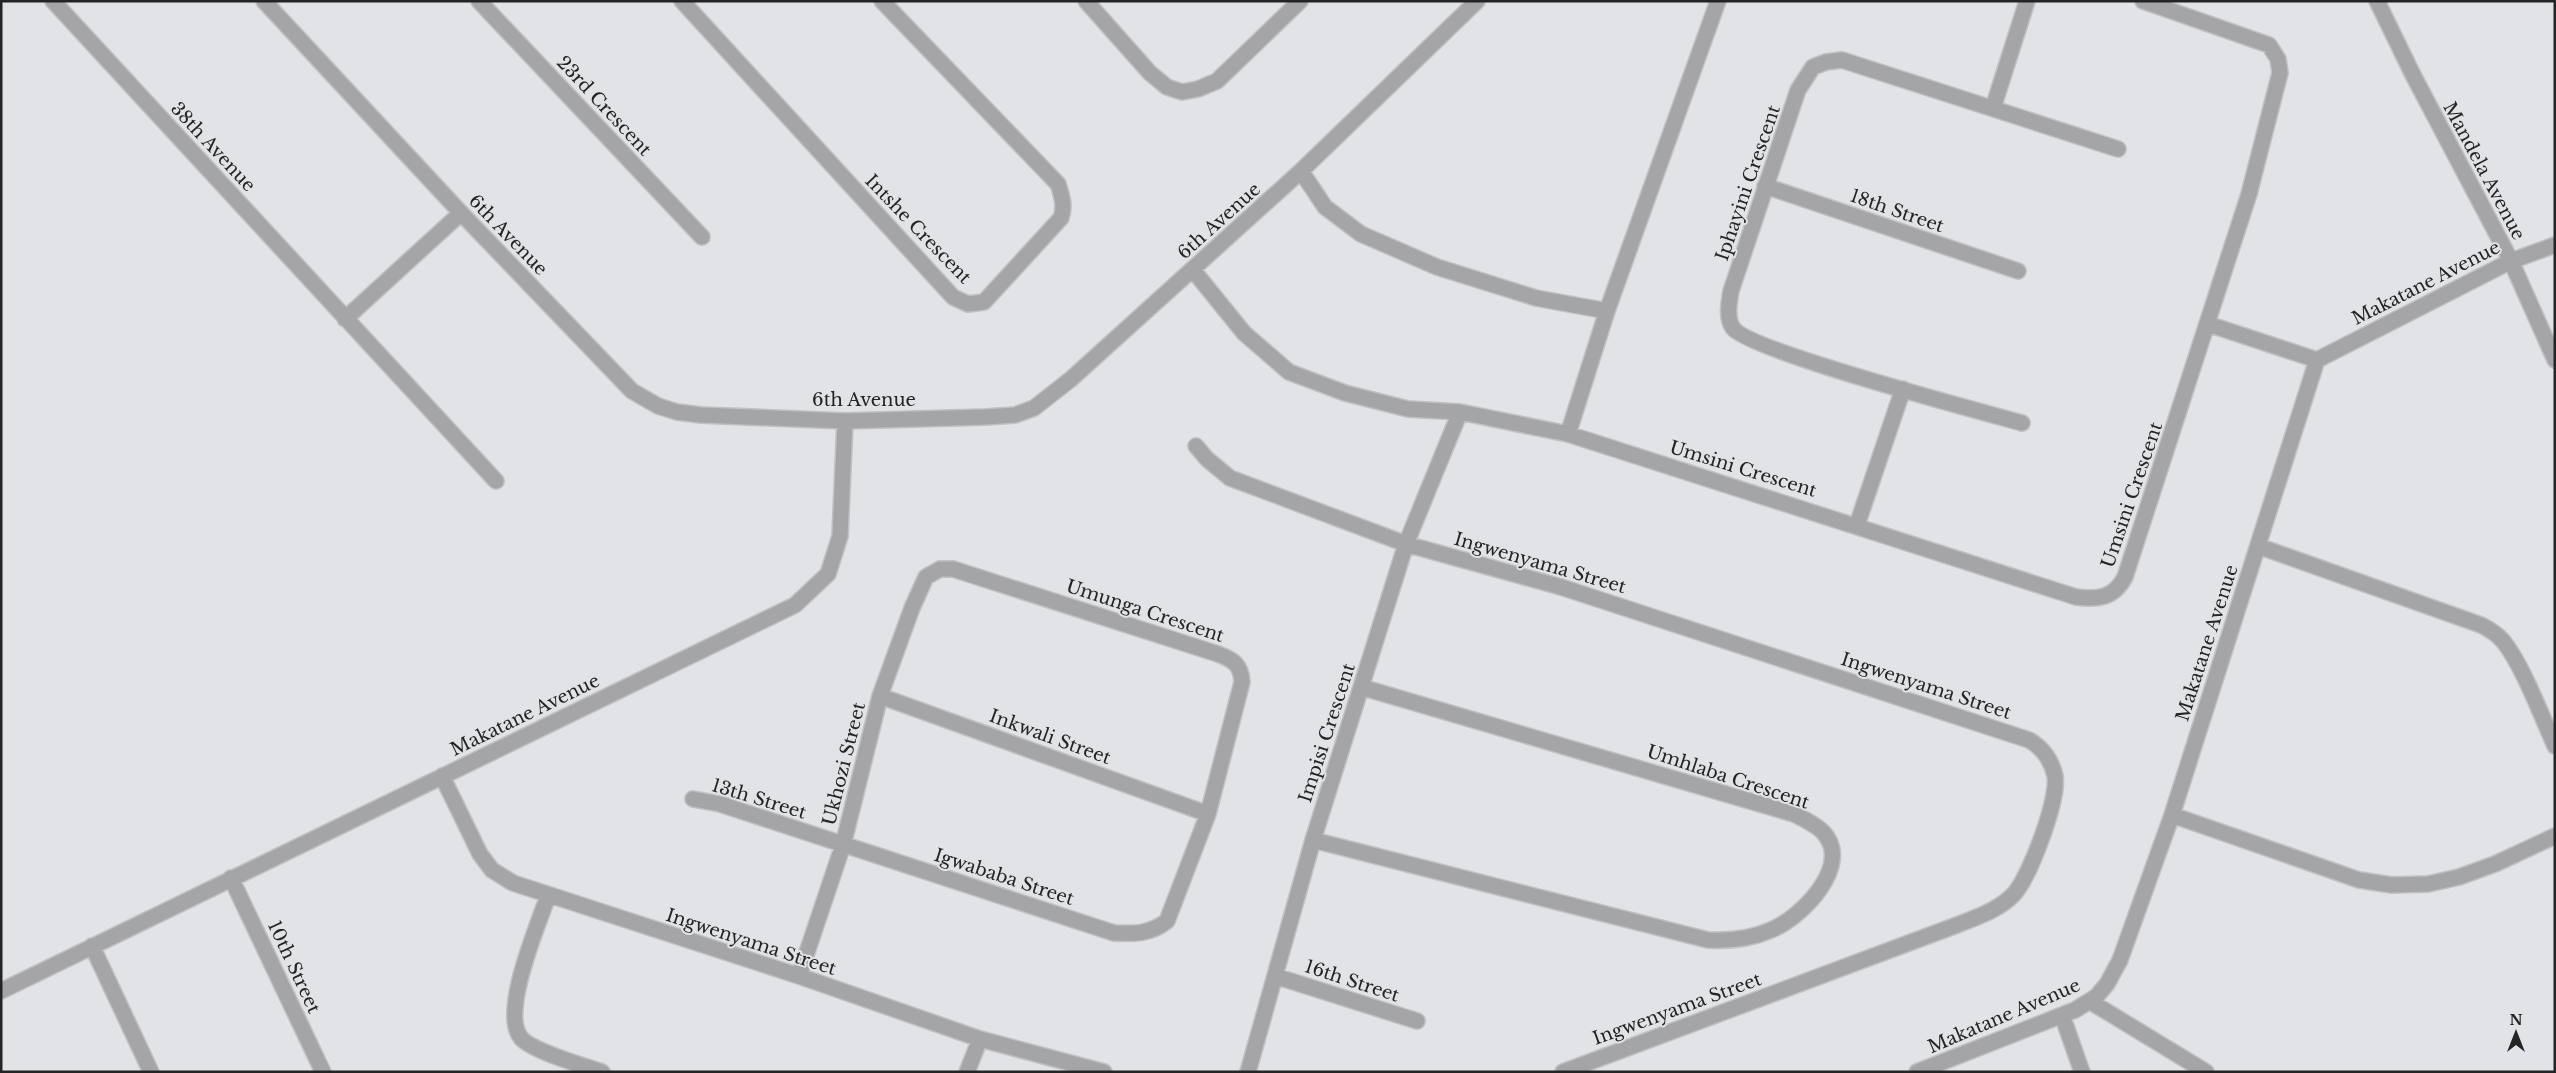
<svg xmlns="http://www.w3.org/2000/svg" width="2556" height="1073" font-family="'Libre Baskerville',serif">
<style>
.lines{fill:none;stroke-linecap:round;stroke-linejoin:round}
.minor-casing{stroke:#bfc1c3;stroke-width:18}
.tertiary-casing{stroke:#bfc1c3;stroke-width:18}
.minor{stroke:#a5a5a7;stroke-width:15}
.tertiary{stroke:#a5a5a7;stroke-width:15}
.labels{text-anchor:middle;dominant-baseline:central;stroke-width:4;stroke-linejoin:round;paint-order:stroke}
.street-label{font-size:18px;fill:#242425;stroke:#e1e3e6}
</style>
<rect width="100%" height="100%" fill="#e1e3e6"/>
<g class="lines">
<!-- minor casing -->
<g class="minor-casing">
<path id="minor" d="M 53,1 L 496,481
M 264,1 L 461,213 L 632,391 L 658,406 L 677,412 L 701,415 L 845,421 L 986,417 L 1015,415 L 1034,408 L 1071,379 L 1301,171 L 1477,1
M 479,1 L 702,237
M 682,1 L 953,297 L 968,304 L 984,302 L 1061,218 C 1065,206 1062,196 1058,184 L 882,1
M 1086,1 L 1150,73 L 1167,87 L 1182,92 L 1198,89 L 1217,81 L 1300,1
M 1993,108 L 2027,1
M 1301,171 L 1325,207 L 1361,234 L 1437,267 L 1536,298 L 1607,311
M 1765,186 L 2018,271
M 1193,270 L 1244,333 L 1289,372 L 1345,393 L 1408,409 L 1460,412 L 1568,434 L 2076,597 C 2098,600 2114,598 2125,577 L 2249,194 L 2280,73 L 2278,59 L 2269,45 L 2143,1
M 345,319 L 461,213
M 2208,324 L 2317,360
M 2022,423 C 1982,412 1748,350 1733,328 C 1726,318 1729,303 1731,291 L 1798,90 L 1813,67 L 1826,62 L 1842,60 L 2118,149
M 1568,434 L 1607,311 L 1718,1
M 1196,446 L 1207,459 L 1230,478 L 1406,544 L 1561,587 L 2029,740 C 2042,747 2052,761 2055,776 C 2059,799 2030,876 2014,894 C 1999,910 1977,917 1957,925 L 1563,1072
M 1857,525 L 1903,389
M 2258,546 L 2481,625 C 2489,629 2497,634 2503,641 C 2522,664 2542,717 2555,746
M 880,696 L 1208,814
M 442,776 L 480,854 L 492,870 L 513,883 L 799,976 L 980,1039 L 1104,1072
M 693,799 L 720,804 L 1114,933 C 1135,934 1150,934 1167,921 L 1208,814 L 1242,682 C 1241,665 1234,660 1218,654 L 953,569 L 940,569 L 926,577 L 912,608 L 880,696 L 843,845 L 799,976
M 2172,815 L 2359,880 L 2392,885 L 2428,884 L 2459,877 L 2495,864 L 2555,836
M 1313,840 L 1708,940 C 1730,941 1751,939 1771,930 C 1801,918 1854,865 1823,832 C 1815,824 1804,819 1794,814 L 1361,687
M 231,878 L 323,1072
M 548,896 C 538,925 500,1013 521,1038 C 532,1051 584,1066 602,1072
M 92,946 L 151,1072
M 1275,976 L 1417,1021
M 1,991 L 795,605 L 828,574 L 840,536 L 845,421
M 2091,1002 L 2206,1072
M 2062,1015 L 2082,1072
M 967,1072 L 980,1039
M 1248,1072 L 1313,840 L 1406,544 L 1460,412
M 1917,1072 L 2075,1010 L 2096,997 L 2107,984 L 2120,960 L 2172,815 L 2317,360 L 2511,261 L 2555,245"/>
</g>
<!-- tertiary casing -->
<g class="tertiary-casing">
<path id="tertiary" d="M 2377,1 L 2413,75 L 2511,261 L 2555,360"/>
</g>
<!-- minor -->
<use href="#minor" class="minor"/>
<!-- tertiary -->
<use href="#tertiary" class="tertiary"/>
</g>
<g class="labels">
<!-- street labels -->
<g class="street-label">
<text transform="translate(604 106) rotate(47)">23rd Crescent</text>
<text transform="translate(213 147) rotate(47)">38th Avenue</text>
<text transform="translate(2484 171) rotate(62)">Mandela Avenue</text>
<text transform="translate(1748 183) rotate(-71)">Iphayini Crescent</text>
<text transform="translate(1897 211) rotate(19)">18th Street</text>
<text transform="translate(1219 221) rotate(-42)">6th Avenue</text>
<text transform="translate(918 229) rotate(46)">Intshe Crescent</text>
<text transform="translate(508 235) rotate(46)">6th Avenue</text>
<text transform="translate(2426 283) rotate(-27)">Makatane Avenue</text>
<text x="864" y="400">6th Avenue</text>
<text transform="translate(1743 469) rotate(17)">Umsini Crescent</text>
<text transform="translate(2132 495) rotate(-71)">Umsini Crescent</text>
<text transform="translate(1540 563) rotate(16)">Ingwenyama Street</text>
<text transform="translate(1145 611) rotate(18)">Umunga Crescent</text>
<text transform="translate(2207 643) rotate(-72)">Makatane Avenue</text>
<text transform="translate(1926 686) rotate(18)">Ingwenyama Street</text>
<text transform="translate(525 715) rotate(-26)">Makatane Avenue</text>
<text transform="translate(1327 733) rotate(-72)">Impisi Crescent</text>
<text transform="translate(1050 737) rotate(20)">Inkwali Street</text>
<text transform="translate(844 764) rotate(-76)">Ukhozi Street</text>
<text transform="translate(1728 777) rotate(18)">Umhlaba Crescent</text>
<text transform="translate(759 799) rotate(17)">13th Street</text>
<text transform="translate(1004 877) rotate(18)">Igwababa Street</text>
<text transform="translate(751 942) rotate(18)">Ingwenyama Street</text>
<text transform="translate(294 967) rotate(65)">10th Street</text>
<text transform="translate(1352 981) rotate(18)">16th Street</text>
<text transform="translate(1677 1009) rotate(-20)">Ingwenyama Street</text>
<text transform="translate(2004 1016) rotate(-23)">Makatane Avenue</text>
</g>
</g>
<!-- border -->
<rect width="2556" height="1073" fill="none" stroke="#242425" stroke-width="5"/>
<!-- north arrow -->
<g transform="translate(2516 1033)" stroke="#e1e3e6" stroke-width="4" paint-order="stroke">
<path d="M0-4L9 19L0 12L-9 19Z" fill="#242425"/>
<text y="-8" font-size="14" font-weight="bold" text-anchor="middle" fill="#242425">N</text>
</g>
</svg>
